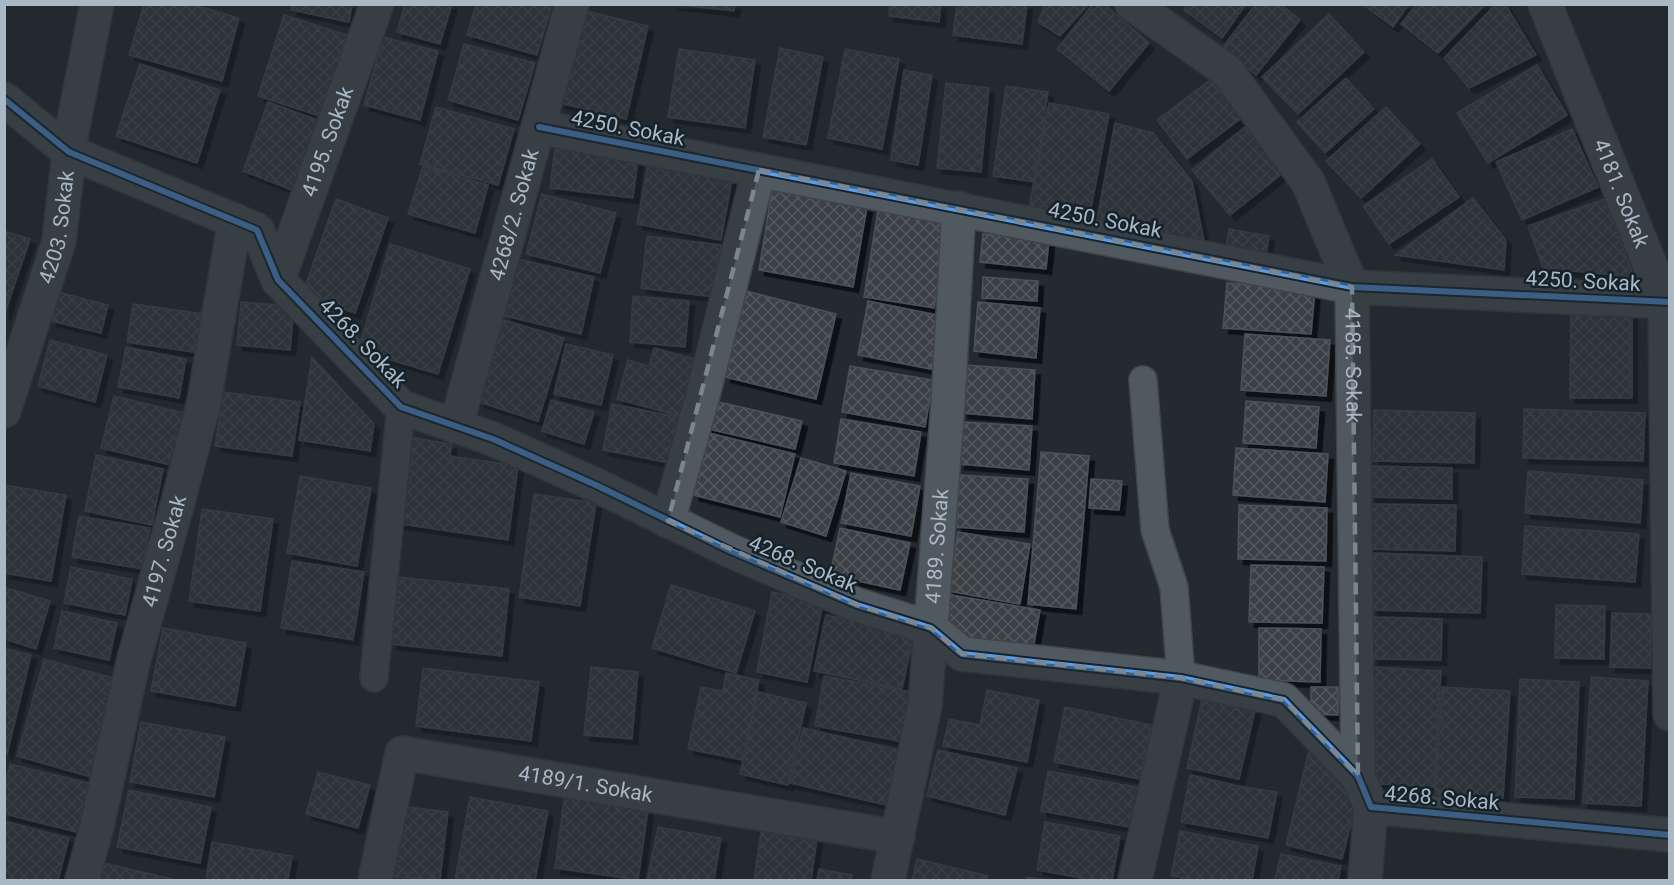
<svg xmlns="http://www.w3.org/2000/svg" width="1674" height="885" font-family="Roboto,sans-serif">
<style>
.building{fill:url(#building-cross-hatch);stroke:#4a5258;stroke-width:1.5;filter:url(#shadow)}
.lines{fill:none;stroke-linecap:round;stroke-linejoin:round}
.lane-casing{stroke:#3f454a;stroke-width:30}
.street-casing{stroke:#3f454a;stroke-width:36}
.lane{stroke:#515960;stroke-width:27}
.street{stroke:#515960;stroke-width:33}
.cycleway-casing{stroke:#16222b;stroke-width:10}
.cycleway{stroke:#5a9eea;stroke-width:6}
.marked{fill:none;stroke:#7a8690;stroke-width:4.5;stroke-dasharray:12 8;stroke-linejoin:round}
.labels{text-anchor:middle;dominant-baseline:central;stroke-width:5;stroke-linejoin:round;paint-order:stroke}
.street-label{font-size:21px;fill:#a9b8c4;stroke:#16222b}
</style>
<defs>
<pattern id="building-cross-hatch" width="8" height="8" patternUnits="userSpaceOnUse" patternTransform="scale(1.5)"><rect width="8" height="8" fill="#3a4045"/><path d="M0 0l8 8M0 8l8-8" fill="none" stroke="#545a5e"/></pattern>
<filter id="shadow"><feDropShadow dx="5.5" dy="5.5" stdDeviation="0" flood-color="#0009"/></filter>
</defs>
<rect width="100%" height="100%" fill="#232a30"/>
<!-- building -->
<path class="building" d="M 144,4 L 190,4 L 239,18 L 222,81 L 129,55 Z
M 292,4 L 352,4 L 349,22 L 291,10 Z
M 405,4 L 452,4 L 440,44 L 397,32 Z
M 476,4 L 540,4 L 551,8 L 537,55 L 467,35 Z
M 671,4 L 735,4 L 734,11 Z
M 890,4 L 941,4 L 939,22 L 889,16 Z
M 957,4 L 1027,4 L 1022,44 L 953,35 Z
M 1045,4 L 1089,4 L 1060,36 L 1038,22 Z
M 1093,4 L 1104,4 L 1149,43 L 1109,91 L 1057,49 Z
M 1188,4 L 1246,4 L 1222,38 L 1184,10 Z
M 1256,4 L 1280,4 L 1300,20 L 1256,75 L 1222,48 Z
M 1362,4 L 1409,4 L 1393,27 Z
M 1417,4 L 1486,4 L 1438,53 L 1401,24 Z
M 1496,4 L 1505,4 L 1536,55 L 1469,88 L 1444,58 Z
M 582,10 L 648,26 L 626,119 L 560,103 Z
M 1329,14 L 1364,52 L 1298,114 L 1262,77 Z
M 284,15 L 350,36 L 323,117 L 258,96 Z
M 383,37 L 438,51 L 420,120 L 364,105 Z
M 464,44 L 535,63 L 518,120 L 448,100 Z
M 780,48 L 823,57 L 806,145 L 763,137 Z
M 679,49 L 755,60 L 745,128 L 668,117 Z
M 845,49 L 899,59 L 882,149 L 828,138 Z
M 140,64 L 220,90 L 197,163 L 116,136 Z
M 1537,65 L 1567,115 L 1488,163 L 1457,113 Z
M 904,70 L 932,75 L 918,165 L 891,160 Z
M 1218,74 L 1248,113 L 1187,159 L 1157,120 Z
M 1346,78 L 1374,109 L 1325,153 L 1297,122 Z
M 946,83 L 989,88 L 981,172 L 937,168 Z
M 1006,86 L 1048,92 L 1035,182 L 993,176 Z
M 268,102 L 323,122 L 297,192 L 243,171 Z
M 1049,103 L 1109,114 L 1088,224 L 1028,213 Z
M 436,107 L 514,129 L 498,185 L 420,164 Z
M 1386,107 L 1420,144 L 1361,198 L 1326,161 Z
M 1115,123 L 1153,133 L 1192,181 L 1205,246 L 1096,225 Z
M 1245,127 L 1283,173 L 1230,215 L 1192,170 Z
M 1572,129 L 1598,187 L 1522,220 L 1496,162 Z
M 555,149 L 638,159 L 633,198 L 550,188 Z
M 650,152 L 732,179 L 721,240 L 637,224 Z
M 1432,159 L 1459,197 L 1389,244 L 1363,206 Z
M 423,166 L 488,185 L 475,233 L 408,214 Z
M 772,190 L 867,207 L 853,287 L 759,270 Z
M 542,194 L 616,213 L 600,273 L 526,254 Z
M 880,198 L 950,209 L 934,308 L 864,297 Z
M 1473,198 L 1506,240 L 1504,270 L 1395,255 Z
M 336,199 L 388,218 L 355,313 L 302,295 Z
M 1605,199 L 1634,277 L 1543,268 L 1528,226 Z
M 1229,229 L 1269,236 L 1265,261 L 1225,254 Z
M 4,231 L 30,239 L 4,316 Z
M 983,234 L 1049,240 L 1046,269 L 980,262 Z
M 647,236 L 721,245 L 714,297 L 641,288 Z
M 390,244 L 470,269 L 438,374 L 358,350 Z
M 518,259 L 594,277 L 581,334 L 505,316 Z
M 983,277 L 1038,281 L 1037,301 L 982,298 Z
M 1227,283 L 1315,289 L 1311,334 L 1223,328 Z
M 746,291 L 836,314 L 816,399 L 725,377 Z
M 58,292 L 108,305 L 101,333 L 51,321 Z
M 633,296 L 689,301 L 685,347 L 630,342 Z
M 868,301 L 947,317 L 936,370 L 858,355 Z
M 241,302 L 294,306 L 290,350 L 237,345 Z
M 978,302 L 1040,308 L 1036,358 L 974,351 Z
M 133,304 L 204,314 L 199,353 L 127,342 Z
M 1571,312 L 1632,313 L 1632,398 L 1570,398 Z
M 504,320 L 564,338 L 538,421 L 479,402 Z
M 1245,334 L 1330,340 L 1326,396 L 1241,390 Z
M 50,340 L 107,355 L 95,402 L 38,386 Z
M 566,344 L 613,355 L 601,405 L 554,394 Z
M 126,347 L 186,359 L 179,398 L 118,387 Z
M 654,348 L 695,359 L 680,416 L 617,399 L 628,360 L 649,366 Z
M 312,357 L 374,424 L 370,451 L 299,440 Z
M 965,365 L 1035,370 L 1032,419 L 962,413 Z
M 850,366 L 933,380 L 925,427 L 842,412 Z
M 223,392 L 300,402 L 292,456 L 215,446 Z
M 114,396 L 184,413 L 171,465 L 101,448 Z
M 551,400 L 594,412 L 584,444 L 542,431 Z
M 710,400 L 802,421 L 795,449 L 704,428 Z
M 1246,401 L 1319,407 L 1316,448 L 1243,443 Z
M 612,404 L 679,417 L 670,463 L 603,450 Z
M 1524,409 L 1645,413 L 1643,461 L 1523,458 Z
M 1374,410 L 1475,413 L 1474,463 L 1373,461 Z
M 841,419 L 921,432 L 914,476 L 834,463 Z
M 963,422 L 1032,426 L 1029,470 L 959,464 Z
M 709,433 L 795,454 L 780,517 L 693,495 Z
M 408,437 L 452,444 L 450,456 L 518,466 L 508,540 L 395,523 Z
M 1236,448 L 1328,454 L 1325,502 L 1233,495 Z
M 1041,452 L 1089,456 L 1076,609 L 1028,604 Z
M 96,455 L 163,469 L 152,525 L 85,511 Z
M 801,458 L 846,471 L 826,536 L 781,522 Z
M 1371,466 L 1452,468 L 1452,499 L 1370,497 Z
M 1528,471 L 1643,480 L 1640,523 L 1525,513 Z
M 851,473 L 920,486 L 911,536 L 841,523 Z
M 960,475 L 1028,479 L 1024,532 L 956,527 Z
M 300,476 L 371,488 L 357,566 L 287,553 Z
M 1091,479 L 1122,481 L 1119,510 L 1089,508 Z
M 4,485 L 66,495 L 51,581 L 4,573 Z
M 534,494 L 596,503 L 580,606 L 519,597 Z
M 1368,504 L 1456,505 L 1455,551 L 1367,549 Z
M 1239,505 L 1327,508 L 1326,561 L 1238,559 Z
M 202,509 L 273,519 L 260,611 L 189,601 Z
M 79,516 L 150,528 L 142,569 L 72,557 Z
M 1525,526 L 1639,534 L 1635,582 L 1522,574 Z
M 840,528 L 910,543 L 900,590 L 830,575 Z
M 958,532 L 1030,544 L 1020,604 L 948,591 Z
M 1374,553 L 1482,557 L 1480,613 L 1372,610 Z
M 292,561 L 364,572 L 353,640 L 281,628 Z
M 1251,565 L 1324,567 L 1322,623 L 1249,622 Z
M 71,567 L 132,579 L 125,615 L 64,603 Z
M 398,577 L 509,589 L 502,656 L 391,644 Z
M 671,585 L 755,611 L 736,673 L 652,648 Z
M 4,587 L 50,601 L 36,649 L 4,639 Z
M 772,592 L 823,602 L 807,682 L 757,672 Z
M 951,595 L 1040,610 L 1033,649 L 944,633 Z
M 1556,605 L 1605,606 L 1604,659 L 1555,658 Z
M 62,611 L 117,623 L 109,660 L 54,648 Z
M 1612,613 L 1651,614 L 1650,668 L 1610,667 Z
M 826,615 L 914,633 L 902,689 L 814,671 Z
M 1373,617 L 1442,619 L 1441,660 L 1372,659 Z
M 163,628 L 246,643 L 235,706 L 151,691 Z
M 1259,628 L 1321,629 L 1320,682 L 1259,680 Z
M 4,648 L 31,655 L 7,754 L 4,753 Z
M 44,659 L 117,679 L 91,777 L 17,756 Z
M 591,667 L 638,672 L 632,739 L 584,735 Z
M 1373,667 L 1441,671 L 1434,787 L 1367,783 Z
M 423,668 L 539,682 L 531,741 L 416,726 Z
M 726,673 L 759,680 L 743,760 L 688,749 L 701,687 L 723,691 Z
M 824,676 L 912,692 L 904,742 L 815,726 Z
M 1591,677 L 1648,681 L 1641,806 L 1583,803 Z
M 1520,679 L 1579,682 L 1574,799 L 1515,797 Z
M 1311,687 L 1338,687 L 1338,715 L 1311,714 Z
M 1442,687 L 1510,691 L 1503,798 L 1435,794 Z
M 987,690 L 1039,700 L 1027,762 L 943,746 L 949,719 L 980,725 Z
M 1204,690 L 1257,702 L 1239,779 L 1187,768 Z
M 758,692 L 806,703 L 788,785 L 740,774 Z
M 1065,707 L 1151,725 L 1140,779 L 1054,762 Z
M 141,722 L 225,737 L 214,797 L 130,782 Z
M 803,728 L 900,750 L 887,805 L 790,783 Z
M 1310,746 L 1336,765 L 1357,800 L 1342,859 L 1286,845 Z
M 938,750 L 1017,768 L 1005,815 L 927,796 Z
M 10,764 L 89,783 L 77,832 L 4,814 L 4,787 Z
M 1048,771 L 1141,788 L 1134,828 L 1041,811 Z
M 318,772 L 370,785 L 358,828 L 306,814 Z
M 1190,775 L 1238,786 L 1277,792 L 1268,838 L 1181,822 Z
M 566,785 L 648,810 L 638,880 L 555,868 Z
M 129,790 L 211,807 L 200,863 L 117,847 Z
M 470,797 L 548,811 L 535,880 L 455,880 Z
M 401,806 L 448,812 L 440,880 L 393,877 Z
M 4,821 L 69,838 L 58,880 L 4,880 Z
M 1045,822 L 1120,836 L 1112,880 L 1092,880 L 1037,870 Z
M 658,827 L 721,838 L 714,880 L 647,880 Z
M 761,831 L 817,838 L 811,880 L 754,880 Z
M 1180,831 L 1258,846 L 1252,880 L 1193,880 L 1171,876 Z
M 212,842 L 292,856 L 288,880 L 206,880 Z
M 1281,854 L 1341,866 L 1338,880 L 1275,880 Z
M 917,859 L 988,876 L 987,880 L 912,880 Z
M 100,862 L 172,879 L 172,880 L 96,880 Z
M 819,869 L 852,875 L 851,880 L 817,880 Z
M 1026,877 L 1047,880 L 1026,880 Z"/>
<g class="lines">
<!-- lane casing -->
<g class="lane-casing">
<path id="lane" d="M 1143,380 L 1155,530 L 1174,587 L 1181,678
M 374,678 L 401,407"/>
</g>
<!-- street casing -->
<g class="street-casing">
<g id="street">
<path id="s1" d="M 1132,4 L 1227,71 L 1308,182 L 1352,287 L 1358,776"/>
<path id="s2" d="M 1545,4 L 1665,302 L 1670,714"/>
<path d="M 4,99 L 69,152 L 257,230 L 278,280 L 401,407 L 493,439 L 598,486 L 731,551 L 857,605 L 931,628 L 962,654 L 1181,678 L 1284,700 L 1358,776 L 1371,807 L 1670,835"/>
<path d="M 539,127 L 1352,287 L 1670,302"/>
<path id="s3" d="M 278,280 L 377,4"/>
<path id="s4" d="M 4,411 L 59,241 L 71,136 L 97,4"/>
<path id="s5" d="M 456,426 L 572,4"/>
<path d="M 668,521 L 704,391 L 759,170"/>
<path id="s6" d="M 82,880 L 97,826 L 133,663 L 178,502 L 204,402 L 235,220"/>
<path id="s7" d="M 375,880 L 402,753 L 898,837"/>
<path id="s8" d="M 888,880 L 925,705 L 948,403 L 959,208"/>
<path d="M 1135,880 L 1181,678"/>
<path d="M 1365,880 L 1371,807"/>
</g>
</g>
<!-- lane -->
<use href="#lane" class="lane"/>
<!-- street -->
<use href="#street" class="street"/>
<!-- cycleway casing -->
<g class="cycleway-casing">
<path id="cycleway" d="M 4,99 L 69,152 L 257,230 L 278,280 L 401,407 L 493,439 L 598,486 L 731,551 L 857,605 L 931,628 L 962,654 L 1181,678 L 1284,700 L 1358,776 L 1371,807 L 1670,835
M 539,127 L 1352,287 L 1670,302"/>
</g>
<!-- cycleway -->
<use href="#cycleway" class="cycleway"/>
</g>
<!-- marked area -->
<path d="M0 0H1674V885H0ZM 759,170 L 1352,287 L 1358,776 L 1284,700 L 1181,678 L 962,654 L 931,628 L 857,605 L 668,521 Z" fill="#232a30" fill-opacity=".55" fill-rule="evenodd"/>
<path class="marked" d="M 759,170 L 1352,287 L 1358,776 L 1284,700 L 1181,678 L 962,654 L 931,628 L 857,605 L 668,521 Z"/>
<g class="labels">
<!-- street labels -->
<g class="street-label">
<text transform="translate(628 128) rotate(11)">4250. Sokak</text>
<text stroke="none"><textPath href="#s3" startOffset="147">4195. Sokak</textPath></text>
<text stroke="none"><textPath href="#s2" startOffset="204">4181. Sokak</textPath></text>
<text stroke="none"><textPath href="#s5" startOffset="219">4268/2. Sokak</textPath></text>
<text transform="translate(1105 220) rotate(11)">4250. Sokak</text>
<text stroke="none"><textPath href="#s4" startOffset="192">4203. Sokak</textPath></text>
<text transform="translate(1583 281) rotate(3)">4250. Sokak</text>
<text transform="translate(363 343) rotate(46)">4268. Sokak</text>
<text stroke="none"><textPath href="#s1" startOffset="446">4185. Sokak</textPath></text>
<text stroke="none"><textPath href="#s8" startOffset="338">4189. Sokak</textPath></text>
<text stroke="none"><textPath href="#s6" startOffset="339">4197. Sokak</textPath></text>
<text transform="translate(803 564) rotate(23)">4268. Sokak</text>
<text stroke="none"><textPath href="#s7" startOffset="316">4189/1. Sokak</textPath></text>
<text transform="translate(1442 798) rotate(5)">4268. Sokak</text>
</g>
</g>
<!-- border -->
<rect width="1674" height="885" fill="none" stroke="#a9b8c4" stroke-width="12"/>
</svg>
